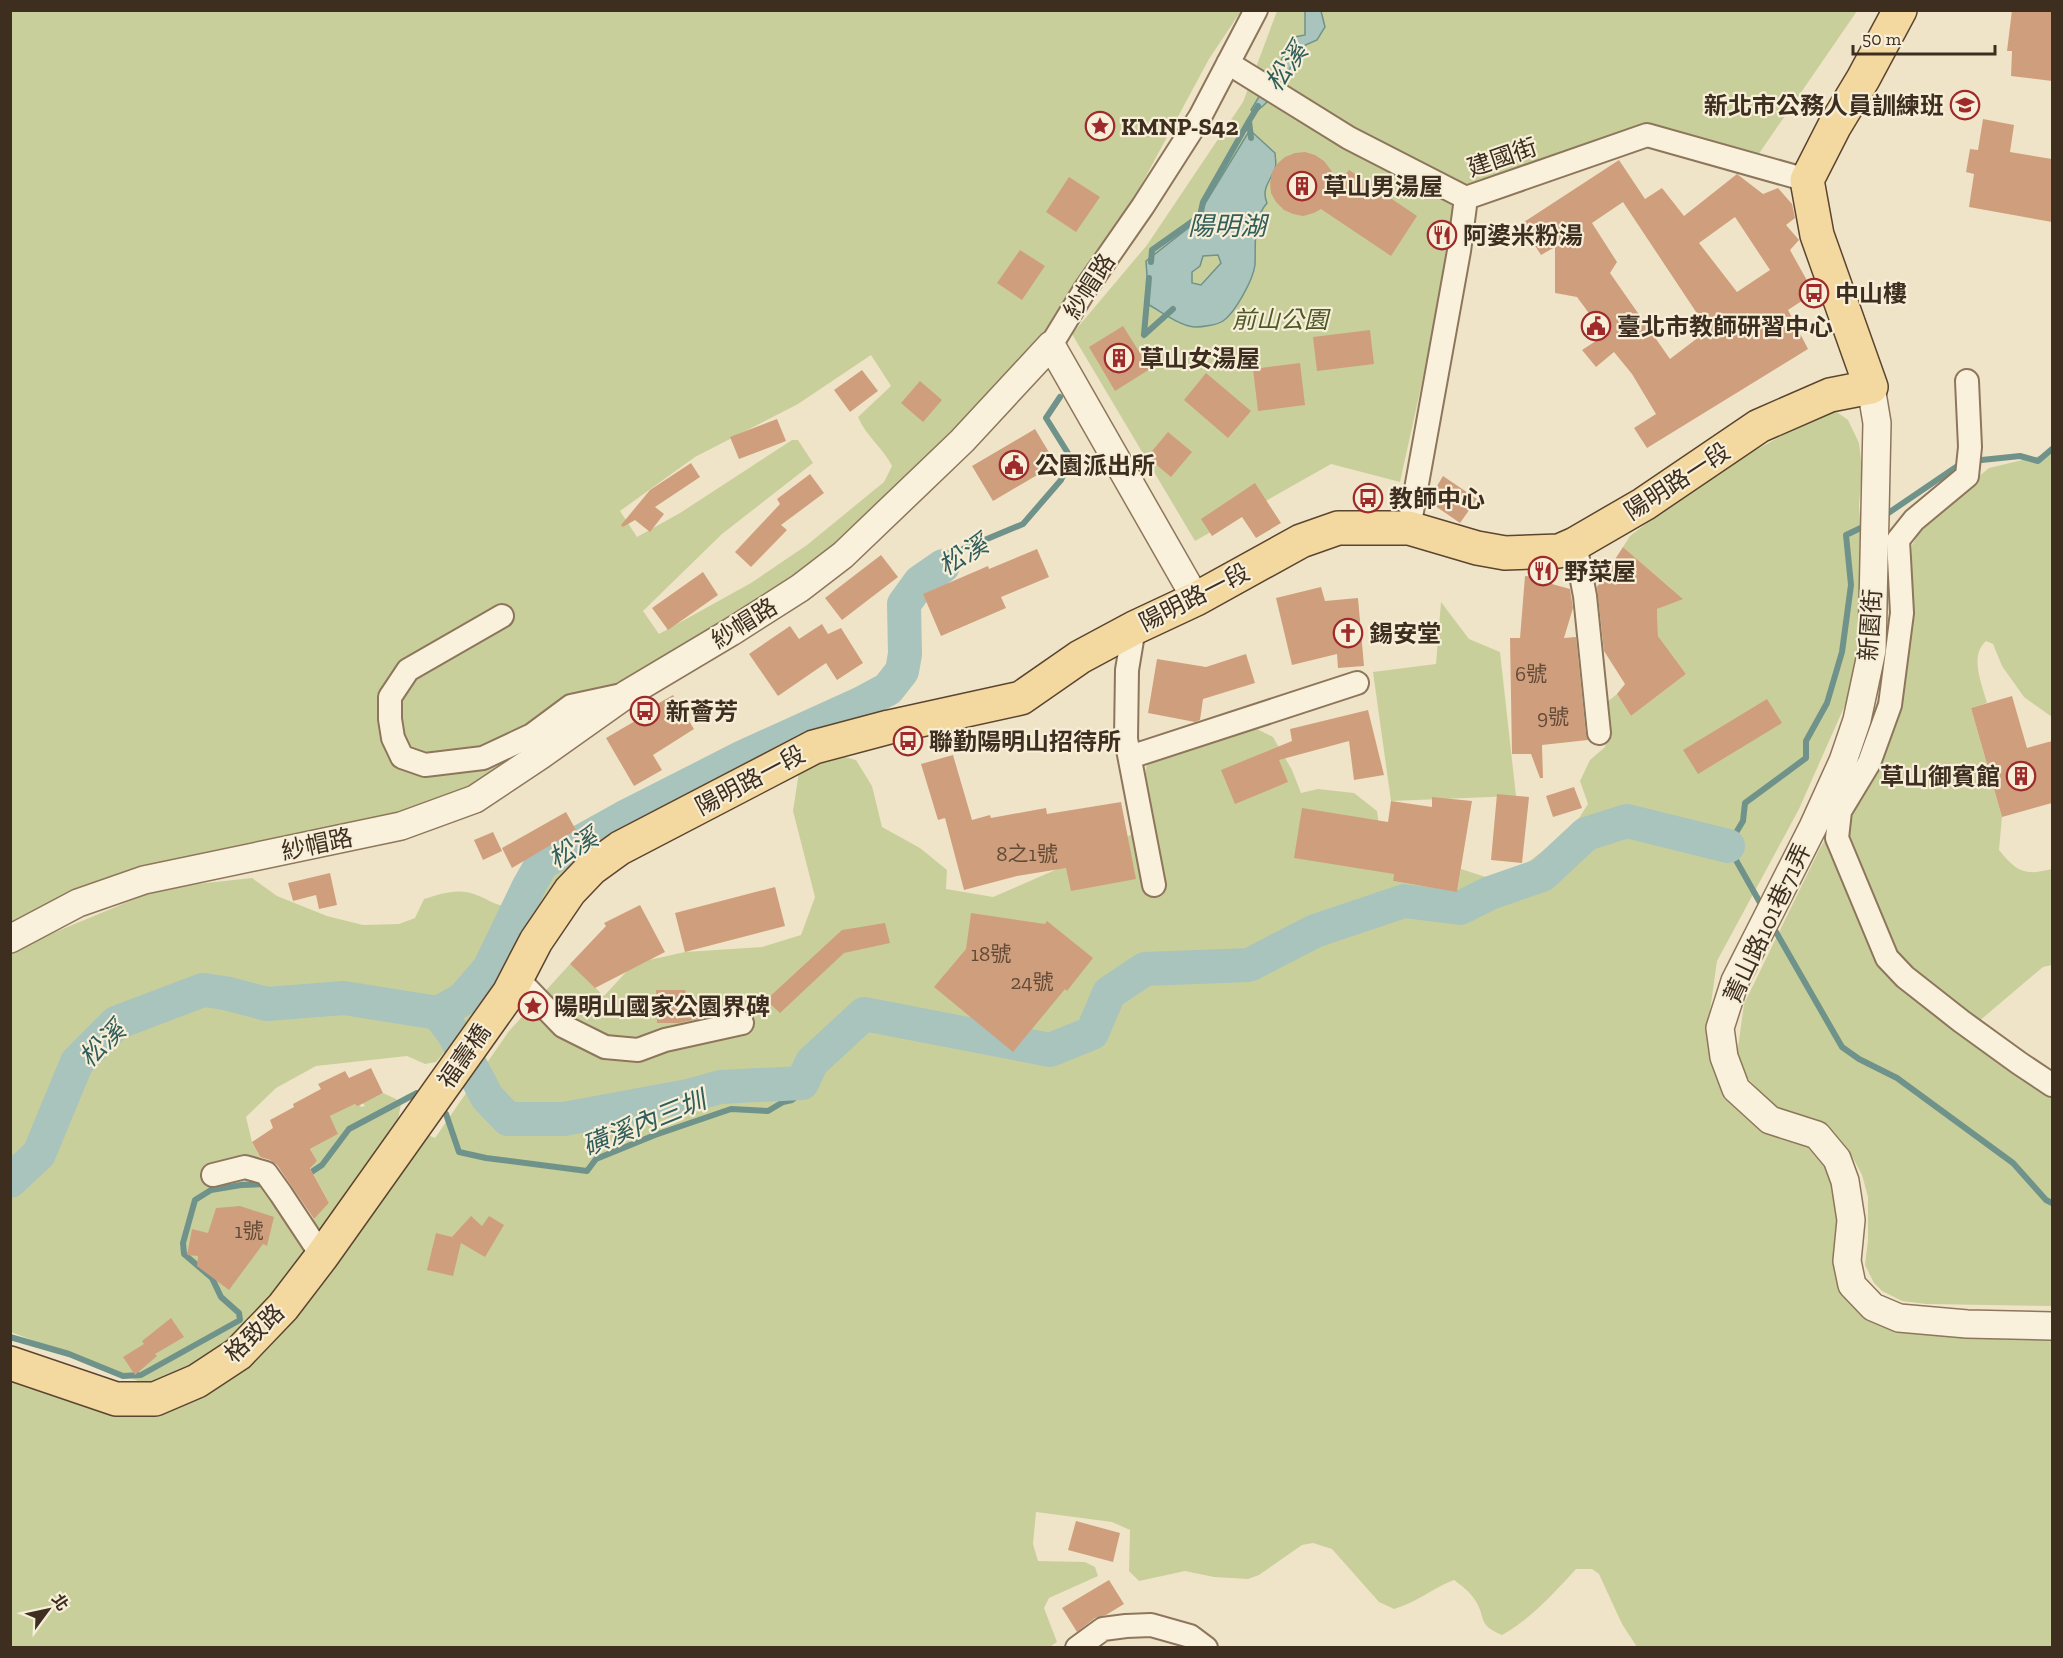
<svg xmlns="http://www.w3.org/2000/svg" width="2063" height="1658" font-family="'Zilla Slab','Noto Sans TC',serif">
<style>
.green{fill:#c9cf9b;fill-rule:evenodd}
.water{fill:#a9c4bc;stroke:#6f938a;stroke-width:1.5;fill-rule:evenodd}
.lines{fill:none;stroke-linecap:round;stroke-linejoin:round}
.stream{stroke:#6f938a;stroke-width:6}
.river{stroke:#a9c4bc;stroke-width:34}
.building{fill:#cf9f7d;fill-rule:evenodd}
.minor-casing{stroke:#8d765c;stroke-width:26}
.tertiary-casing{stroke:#8d765c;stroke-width:30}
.primary-casing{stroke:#5b4430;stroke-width:36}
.minor{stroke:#faf1dc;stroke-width:22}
.tertiary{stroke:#faf1dc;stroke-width:27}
.primary{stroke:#f3d9a0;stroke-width:33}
.labels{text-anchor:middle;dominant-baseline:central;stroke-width:4.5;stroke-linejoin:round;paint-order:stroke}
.number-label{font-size:21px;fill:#624a37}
.poi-label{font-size:24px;font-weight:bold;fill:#3d2e20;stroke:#f7eed8;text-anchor:start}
.street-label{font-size:24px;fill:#3d2e20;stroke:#f7eed8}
.park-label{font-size:24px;font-style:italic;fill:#4d5a26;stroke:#f7eed8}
.water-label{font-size:26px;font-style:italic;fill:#2f5d5a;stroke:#f7eed8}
</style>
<rect width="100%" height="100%" fill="#f0e4c8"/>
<!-- green -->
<path class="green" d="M 10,11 L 1241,11 L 1209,59 L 1138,191 L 1064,311 L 1016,367 L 838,553 L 474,795 L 11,924 ZM 871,355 L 891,386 L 858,417 C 866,436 883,448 892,466 L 884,482 L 807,545 L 751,583 L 659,634 L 643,611 L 722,534 L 813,463 L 798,440 L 792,440 L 680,513 L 637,537 L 620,511 L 695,457 L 798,404 Z
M 1277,11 L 1857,11 L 1758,155 L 1630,132 L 1464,192 L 1400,482 L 1331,464 L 1195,541 L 1072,334 L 1147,245 L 1243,102 Z
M 1834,410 L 1848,420 L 1859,443 L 1862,467 L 1859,506 L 1865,572 L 1853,687 L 1799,809 L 1717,961 L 1707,1032 L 1713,1057 L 1814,1148 L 1826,1169 L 1836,1192 L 1849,1300 L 2052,1333 L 2052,1647 L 1637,1647 L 1622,1624 L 1599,1574 L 1592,1569 L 1576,1569 C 1553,1594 1532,1618 1502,1635 C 1476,1624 1487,1618 1475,1600 C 1469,1591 1462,1586 1454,1580 C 1433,1588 1416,1603 1394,1609 L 1379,1602 L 1332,1549 L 1313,1543 L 1302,1545 L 1259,1575 L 1248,1579 L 1214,1577 L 1185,1571 L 1139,1581 L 1129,1571 L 1130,1530 L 1112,1522 L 1036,1512 L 1033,1544 L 1038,1561 L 1085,1562 L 1095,1567 L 1098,1576 L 1049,1598 L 1044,1608 L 1057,1642 L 1050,1647 L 11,1647 L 10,1373 L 182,1401 L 421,1132 L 435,1138 L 509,1031 L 570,964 L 604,996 L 627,971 L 649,960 L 685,952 L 762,947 L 801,935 L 815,897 L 793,811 L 800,765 L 838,755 L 856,760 L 872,786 L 882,827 L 920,848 L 947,870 L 946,889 L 993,897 L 1115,844 L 1132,834 L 1147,764 L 1251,726 L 1273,737 L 1292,770 L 1301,793 L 1318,789 L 1354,793 L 1377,811 L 1382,846 L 1397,858 L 1393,881 L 1457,892 L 1461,869 L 1489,878 L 1515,872 L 1572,829 L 1588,804 L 1580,781 L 1590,760 L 1605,747 L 1610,726 L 1606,703 L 1617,694 L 1631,716 L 1686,674 L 1658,636 L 1657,609 L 1682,598 L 1623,547 L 1630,536 L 1705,478 L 1783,435 L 1811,417 Z
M 2052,453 L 2052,717 L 2024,697 L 2002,666 L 1993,644 L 1986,641 C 1969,656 1982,684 1987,703 L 1971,708 L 2002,817 L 1999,850 C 2017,872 2024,876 2052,869 L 2052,965 L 2043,967 L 1978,1022 L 2052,1089 L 2052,1306 L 1926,1304 L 1902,1301 L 1882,1291 L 1874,1283 L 1865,1265 L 1868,1240 L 1868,1197 L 1862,1175 L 1852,1156 L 1829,1128 L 1820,1121 L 1780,1110 L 1771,1105 L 1744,1074 L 1737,1055 L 1744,1004 L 1820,848 L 1882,755 L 1907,630 L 1911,577 L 1912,545 L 1928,518 L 1989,468 Z
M 1441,602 L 1469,639 L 1500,652 L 1516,796 L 1391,801 L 1373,672 L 1436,664 Z
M 585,860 L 573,875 L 546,894 L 538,912 L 497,982 L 463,1030 L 436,1062 L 425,1064 L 407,1056 L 316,1066 L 276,1088 L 246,1117 L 252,1142 L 263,1164 L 308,1225 L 329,1203 L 310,1167 L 317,1161 L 310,1149 L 338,1134 L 330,1116 L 355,1104 L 359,1104 L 361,1107 L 365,1106 L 363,1103 L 383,1093 L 396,1099 L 401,1104 L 395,1135 L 256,1325 L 159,1389 L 11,1332 L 10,951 L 161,888 L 252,878 L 277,896 L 327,916 L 363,925 L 399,924 L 415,918 L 424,899 C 443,893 460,887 479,896 C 489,900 495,905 505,906 L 525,873 Z"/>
<!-- water -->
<path class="water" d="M 1305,11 L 1321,11 L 1325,27 L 1317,40 L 1301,47 C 1288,72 1278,97 1254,113 L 1251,110 L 1295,37 L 1305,35 Z
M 1252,132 L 1275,153 C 1275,158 1277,164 1275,169 C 1270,181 1261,189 1267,203 C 1252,220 1256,244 1255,265 C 1253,280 1235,313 1223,321 C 1217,325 1202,327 1195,327 C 1180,326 1162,312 1149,305 L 1146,261 L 1192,225 L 1248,133 ZM 1218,255 L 1221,263 L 1201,285 L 1192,283 L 1192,272 L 1200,266 L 1203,256 Z"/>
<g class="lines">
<!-- stream -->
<path class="stream" d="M 1251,138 L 1249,121 L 1258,106
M 1151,262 L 1152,250 L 1200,216 L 1203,202 L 1249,121
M 1144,334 L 1149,278
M 1144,335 L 1173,309
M 1972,461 L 2020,456 L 2038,461 L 2052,449
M 1881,518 L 1962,463
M 943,566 L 963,549 L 1023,524 L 1061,480 L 1071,458 L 1046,418 L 1060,397
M 1763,908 L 1728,846 L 1743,821 L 1745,803 L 1806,758 L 1806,741 L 1827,703 L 1842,652 L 1851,585 L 1846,535 L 1867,525
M 1772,925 L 1842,1047 L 1859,1059 L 1897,1078 L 2013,1163 L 2046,1200 L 2052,1203
M 439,1109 L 446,1114 L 459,1152 L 486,1158 L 587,1171 L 596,1159 L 655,1135 L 731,1109 L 768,1111 L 783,1102 L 792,1100 L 801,1093 L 802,1083
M 307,1175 L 322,1165 L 349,1129 L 417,1093 L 424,1098
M 10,1337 L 69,1354 L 123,1376 L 141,1375 L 240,1320 L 239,1313 L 221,1297 L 212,1278 L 184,1254 L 183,1243 L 195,1200 L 211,1190 L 241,1185 L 265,1184"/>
<!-- river -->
<path class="river" d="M 438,1013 L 454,1034 L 487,1097 L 508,1119 L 564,1119 L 688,1096 L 720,1087 L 802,1083 L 812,1062 L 864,1014 L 1050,1050 L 1092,1033 L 1109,993 L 1145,969 L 1249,965 L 1315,931 L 1404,901 L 1460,908 L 1490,893 L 1542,875 L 1586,834 L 1627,821 L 1728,846
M 10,1181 L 39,1154 L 77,1062 L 116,1023 L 203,990 L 225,993 L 267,1004 L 344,998 L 438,1013 L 463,999 L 489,969 L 529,886 L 542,863 L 623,818 L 743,757 L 862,703 L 888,689 L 902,671 L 905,654 L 904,604 L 920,582 L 943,566"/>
</g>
<!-- building -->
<path class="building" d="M 2012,10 L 2052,10 L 2052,81 L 2011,76 L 2012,51 L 2007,51 Z
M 1983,119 L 2014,125 L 2010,152 L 2052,159 L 2052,222 L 1969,207 L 1974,174 L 1966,172 L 1970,149 L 1978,150 Z
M 1305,152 L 1315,155 L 1324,161 L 1340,182 L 1349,170 L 1417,216 L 1391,256 L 1321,209 L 1314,213 L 1303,216 L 1293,214 L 1284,210 L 1276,202 L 1271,193 L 1270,183 L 1272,172 L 1277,164 L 1285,157 L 1295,153 Z
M 1619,160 L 1645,199 L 1662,188 L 1684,216 L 1737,174 L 1763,194 L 1778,188 L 1792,204 L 1795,218 L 1786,225 L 1799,240 L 1790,250 L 1814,293 L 1788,310 L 1808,349 L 1647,448 L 1634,428 L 1656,414 L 1632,374 L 1614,352 L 1596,367 L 1582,350 L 1605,335 L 1577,297 L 1555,293 L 1555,247 L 1541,255 L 1521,224 ZM 1623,202 L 1708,330 L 1670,359 L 1610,273 L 1617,262 L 1592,223 ZM 1735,217 L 1770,270 L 1737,292 L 1699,243 Z
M 1069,177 L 1100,197 L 1076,232 L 1046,212 Z
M 1020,250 L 1045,266 L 1022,300 L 997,283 Z
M 1123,326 L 1150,369 L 1115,391 L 1089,347 Z
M 1370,330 L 1374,364 L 1317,371 L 1313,337 Z
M 1300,363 L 1305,405 L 1258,411 L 1253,369 Z
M 862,370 L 878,391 L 850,412 L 834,390 Z
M 1206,373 L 1251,411 L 1228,438 L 1184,400 Z
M 920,381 L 942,400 L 923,422 L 901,403 Z
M 777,419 L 786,441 L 739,459 L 730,437 Z
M 1035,429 L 1056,464 L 993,501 L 972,466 Z
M 1168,432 L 1192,452 L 1171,477 L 1147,457 Z
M 691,463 L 700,477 L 655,507 L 664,514 L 650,532 L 635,520 L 623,527 L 621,525 L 650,490 Z
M 810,474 L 824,493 L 781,525 L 787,530 L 751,567 L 735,552 L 780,504 L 777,499 Z
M 1443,476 L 1477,499 L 1460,523 L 1428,501 Z
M 1255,483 L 1281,523 L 1256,538 L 1242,517 L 1212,536 L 1201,519 Z
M 1623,547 L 1683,599 L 1657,609 L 1658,636 L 1686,674 L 1631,716 L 1617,694 L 1625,684 L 1604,651 L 1597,587 Z
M 1037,549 L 1049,577 L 1001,597 L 1006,608 L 941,636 L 923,594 L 988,566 L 989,569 Z
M 881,555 L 898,577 L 842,620 L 825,598 Z
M 703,572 L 718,595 L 668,630 L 652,608 Z
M 1525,576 L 1553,579 L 1552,584 L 1570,589 L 1573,608 L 1564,638 L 1576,637 L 1586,734 L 1588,740 L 1542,745 L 1543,778 L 1540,778 L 1531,754 L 1512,754 L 1510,638 L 1520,638 Z
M 1321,587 L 1325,601 L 1358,598 L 1364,666 L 1338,668 L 1337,654 L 1292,665 L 1276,598 Z
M 822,624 L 828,634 L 841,628 L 863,663 L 837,680 L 826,663 L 778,696 L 749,654 L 790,626 L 799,639 Z
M 1246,654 L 1255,683 L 1203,699 L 1200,720 L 1195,722 L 1148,713 L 1157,659 L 1206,667 Z
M 673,695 L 694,729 L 653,755 L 662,770 L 634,786 L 606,738 L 647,714 L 645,711 Z
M 2012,696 L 2027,748 L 2052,741 L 2052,803 L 2002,817 L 1971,708 Z
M 1767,699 L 1782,723 L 1698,774 L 1683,750 Z
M 1368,710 L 1384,775 L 1354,780 L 1349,741 L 1279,760 L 1288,782 L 1235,804 L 1221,770 L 1292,741 L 1290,729 Z
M 953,755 L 972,820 L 990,815 L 991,818 L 1046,808 L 1047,814 L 1121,802 L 1136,879 L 1071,891 L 1066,868 L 1017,876 L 964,890 L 945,818 L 938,820 L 921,764 Z
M 1574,787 L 1582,808 L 1553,817 L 1546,796 Z
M 1497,794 L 1529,797 L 1522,863 L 1491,860 Z
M 1432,797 L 1472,801 L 1457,892 L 1393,881 L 1394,874 L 1294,858 L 1302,808 L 1388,822 L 1391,801 L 1432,807 Z
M 566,812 L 576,830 L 512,868 L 502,848 Z
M 493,832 L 502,851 L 483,860 L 474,840 Z
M 330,873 L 337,905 L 319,909 L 316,895 L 293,901 L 288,883 Z
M 775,887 L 785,926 L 685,952 L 675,913 Z
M 640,905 L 665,952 L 595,988 L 570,964 L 606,926 L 604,923 Z
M 971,913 L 1045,924 L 1047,921 L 1093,958 L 1067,991 L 1065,989 L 1013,1052 L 934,987 L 966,949 Z
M 885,923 L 890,943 L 844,953 L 780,1013 L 766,1000 L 842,930 Z
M 656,990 L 685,990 L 693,1006 L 707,1001 L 707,1017 L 679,1023 L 657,1023 Z
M 371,1068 L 383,1093 L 360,1105 L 357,1106 L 355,1104 L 330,1116 L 338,1134 L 310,1149 L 317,1161 L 310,1168 L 329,1203 L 314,1219 L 277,1165 L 270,1160 L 260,1157 L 252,1142 L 273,1128 L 270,1120 L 294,1107 L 293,1104 L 321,1089 L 318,1084 L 345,1071 L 349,1078 Z
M 240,1206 L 274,1217 L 267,1246 L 263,1244 L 229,1290 L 197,1266 L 198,1256 L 187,1255 L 192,1229 L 208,1233 L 216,1208 Z
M 471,1216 L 482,1226 L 489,1216 L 504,1225 L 485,1257 L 461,1243 L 453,1276 L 427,1270 L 436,1233 L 452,1237 Z
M 171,1318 L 184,1337 L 155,1354 L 157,1356 L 135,1375 L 123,1357 L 144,1344 L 142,1341 Z
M 1076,1521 L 1120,1533 L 1113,1562 L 1068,1550 Z
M 1109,1580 L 1124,1604 L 1106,1615 L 1095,1618 L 1077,1632 L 1062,1608 Z"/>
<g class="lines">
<!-- minor casing -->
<g class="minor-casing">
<path id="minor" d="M 1228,63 L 1349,138 L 1466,198
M 1466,198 L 1647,135 L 1807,180
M 1051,345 L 1084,291 L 1143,206 L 1200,117 L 1256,10
M 1967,381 L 1970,447 L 1967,476 L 1914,520 L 1898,540 L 1902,613 L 1890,705 L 1869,763 L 1840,811 L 1837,838 L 1887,958 L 1905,977 L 1961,1021 L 2019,1063 L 2052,1085
M 1409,528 L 1459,251 L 1466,198
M 1575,544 L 1585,596 L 1599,733
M 502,616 L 408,670 L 390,697 L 390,719 L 393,738 L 402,757 L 425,765 L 483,758 L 532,735 L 571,706 L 622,695
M 1134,628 L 1127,670 L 1126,739 L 1154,885
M 1130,757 L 1357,683
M 517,978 L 563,1026 L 605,1047 L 638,1050 L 665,1040 L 742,1023
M 213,1175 L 245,1167 L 266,1173 L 281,1194 L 322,1256
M 1077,1648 L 1103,1629 L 1126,1626 L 1151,1625 L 1190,1636 L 1206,1648"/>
</g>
<!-- tertiary casing -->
<g class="tertiary-casing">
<path id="tertiary" d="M 1871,387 L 1877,423 L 1872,650 L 1857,720 L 1843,761 L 1813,827 L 1735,981 L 1720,1028 L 1724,1057 L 1736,1089 L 1770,1120 L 1817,1135 L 1837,1159 L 1845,1181 L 1851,1220 L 1847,1261 L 1852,1285 L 1873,1307 L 1899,1318 L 1967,1324 L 2052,1326
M 10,939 L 78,903 L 144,880 L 401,826 L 475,799 L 541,755 L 627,694 L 731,632 L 800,588 L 843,555 L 962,441 L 1051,345 L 1196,599"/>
</g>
<!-- primary casing -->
<g class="primary-casing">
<path id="primary" d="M 10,1363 L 116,1399 L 155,1399 L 197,1381 L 238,1354 L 283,1307 L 322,1256 L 509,993 L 536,941 L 570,891 L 591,869 L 620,848 L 814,747 L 889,727 L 1021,698 L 1080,657 L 1134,628 L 1196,599 L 1301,541 L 1338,528 L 1409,528 L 1477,548 L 1505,553 L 1559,551 L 1575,544 L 1644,504 L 1759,426 L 1830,395 L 1871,387 L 1817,235 L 1807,180 L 1834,127 L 1863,79 L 1900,10"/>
</g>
<!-- minor -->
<use href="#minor" class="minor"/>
<!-- tertiary -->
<use href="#tertiary" class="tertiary"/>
<!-- primary -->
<use href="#primary" class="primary"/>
</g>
<!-- icons -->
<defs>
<g id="university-ring" transform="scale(1.5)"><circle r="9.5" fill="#f7eed8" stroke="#9e2a2b" stroke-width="1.5"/><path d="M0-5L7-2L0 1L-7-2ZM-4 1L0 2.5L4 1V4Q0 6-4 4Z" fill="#9e2a2b"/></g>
<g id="sight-ring" transform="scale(1.5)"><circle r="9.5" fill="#f7eed8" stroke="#9e2a2b" stroke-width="1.5"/><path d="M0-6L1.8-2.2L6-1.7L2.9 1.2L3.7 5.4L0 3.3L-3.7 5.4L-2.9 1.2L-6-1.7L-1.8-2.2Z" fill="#9e2a2b"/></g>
<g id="building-ring" transform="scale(1.5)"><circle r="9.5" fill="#f7eed8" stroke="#9e2a2b" stroke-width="1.5"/><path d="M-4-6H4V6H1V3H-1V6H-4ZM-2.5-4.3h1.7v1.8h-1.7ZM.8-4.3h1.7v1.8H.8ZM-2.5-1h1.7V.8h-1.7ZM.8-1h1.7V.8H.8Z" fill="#9e2a2b"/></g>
<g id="restaurant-ring" transform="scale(1.5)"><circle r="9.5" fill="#f7eed8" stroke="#9e2a2b" stroke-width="1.5"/><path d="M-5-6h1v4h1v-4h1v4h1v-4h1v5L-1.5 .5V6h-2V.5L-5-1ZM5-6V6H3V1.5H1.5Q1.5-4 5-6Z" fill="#9e2a2b"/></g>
<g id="bus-ring" transform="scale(1.5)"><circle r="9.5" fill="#f7eed8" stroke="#9e2a2b" stroke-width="1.5"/><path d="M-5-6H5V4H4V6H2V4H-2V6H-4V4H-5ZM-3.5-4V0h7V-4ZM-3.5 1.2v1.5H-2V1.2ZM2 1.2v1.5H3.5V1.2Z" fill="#9e2a2b"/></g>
<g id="civic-ring" transform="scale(1.5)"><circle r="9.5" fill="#f7eed8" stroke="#9e2a2b" stroke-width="1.5"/><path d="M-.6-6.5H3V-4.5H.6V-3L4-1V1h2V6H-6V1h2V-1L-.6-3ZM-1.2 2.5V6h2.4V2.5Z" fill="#9e2a2b"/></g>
<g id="church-ring" transform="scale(1.5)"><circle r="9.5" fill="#f7eed8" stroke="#9e2a2b" stroke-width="1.5"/><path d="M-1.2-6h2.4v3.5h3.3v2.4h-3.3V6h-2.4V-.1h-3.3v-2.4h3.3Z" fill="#9e2a2b"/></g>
</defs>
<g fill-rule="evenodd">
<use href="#university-ring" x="1965" y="105"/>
<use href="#sight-ring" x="1100" y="126"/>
<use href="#building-ring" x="1302" y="186"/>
<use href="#restaurant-ring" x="1442" y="235"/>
<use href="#bus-ring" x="1814" y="293"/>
<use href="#civic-ring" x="1596" y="326"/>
<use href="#building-ring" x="1119" y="358"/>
<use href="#civic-ring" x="1014" y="465"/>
<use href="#bus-ring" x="1368" y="498"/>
<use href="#restaurant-ring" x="1543" y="571"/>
<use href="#church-ring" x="1348" y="633"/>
<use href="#bus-ring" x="645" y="711"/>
<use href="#bus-ring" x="908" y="741"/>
<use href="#building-ring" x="2021" y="776"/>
<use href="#sight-ring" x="533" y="1006"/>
</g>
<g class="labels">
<!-- number labels -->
<g class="number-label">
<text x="1531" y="673">6號</text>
<text x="1553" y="716">9號</text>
<text x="1027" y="853">8之1號</text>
<text x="991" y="953">18號</text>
<text x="1032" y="981">24號</text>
<text x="249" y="1230">1號</text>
</g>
<!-- poi labels -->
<g class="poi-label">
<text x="1944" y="105" text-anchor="end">新北市公務人員訓練班</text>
<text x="1121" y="126">KMNP-S42</text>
<text x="1323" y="186">草山男湯屋</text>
<text x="1463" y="235">阿婆米粉湯</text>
<text x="1835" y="293">中山樓</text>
<text x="1617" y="326">臺北市教師研習中心</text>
<text x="1140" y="358">草山女湯屋</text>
<text x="1035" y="465">公園派出所</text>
<text x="1389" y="498">教師中心</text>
<text x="1564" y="571">野菜屋</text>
<text x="1369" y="633">錫安堂</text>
<text x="666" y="711">新薈芳</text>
<text x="929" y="741">聯勤陽明山招待所</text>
<text x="2000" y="776" text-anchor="end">草山御賓館</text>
<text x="554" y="1006">陽明山國家公園界碑</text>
</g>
<!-- street labels -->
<g class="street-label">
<text transform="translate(1502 157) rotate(-19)">建國街</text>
<text transform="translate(1089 286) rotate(-57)">紗帽路</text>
<text transform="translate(1677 481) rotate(-33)">陽明路一段</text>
<text transform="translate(1194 597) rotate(-27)">陽明路一段</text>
<text transform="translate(744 623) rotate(-32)">紗帽路</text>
<text transform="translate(1870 625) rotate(-86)">新園街</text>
<text transform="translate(750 780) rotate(-28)">陽明路一段</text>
<text transform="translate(317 844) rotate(-12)">紗帽路</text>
<text transform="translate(1767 923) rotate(-65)">菁山路101巷71弄</text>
<text transform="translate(464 1056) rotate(-55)">福壽橋</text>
<text transform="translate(254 1333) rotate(-44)">格致路</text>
</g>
<!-- park labels -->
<g class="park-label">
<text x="1280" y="319">前山公園</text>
</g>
<!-- water labels -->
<g class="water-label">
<text transform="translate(1286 67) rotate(-54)">松溪</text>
<text x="1227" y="226">陽明湖</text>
<text transform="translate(963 555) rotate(-31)">松溪</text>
<text transform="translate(573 848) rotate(-30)">松溪</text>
<text transform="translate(102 1044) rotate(-44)">松溪</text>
<text transform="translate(644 1123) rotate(-22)">磺溪內三圳</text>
</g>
</g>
<!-- border -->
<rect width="2063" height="1658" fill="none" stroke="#3d2e20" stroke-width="24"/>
<!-- north arrow -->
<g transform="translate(48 1610) rotate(57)" stroke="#f7eed8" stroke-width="4.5" paint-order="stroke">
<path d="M0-4.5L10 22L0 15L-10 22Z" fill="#3d2e20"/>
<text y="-9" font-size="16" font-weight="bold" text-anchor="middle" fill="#3d2e20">北</text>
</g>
<!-- scale -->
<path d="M1853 45v9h142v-9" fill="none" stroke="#3d2e20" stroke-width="3"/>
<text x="1862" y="45" font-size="18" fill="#3d2e20" stroke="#f7eed8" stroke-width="4.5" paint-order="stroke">50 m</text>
</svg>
